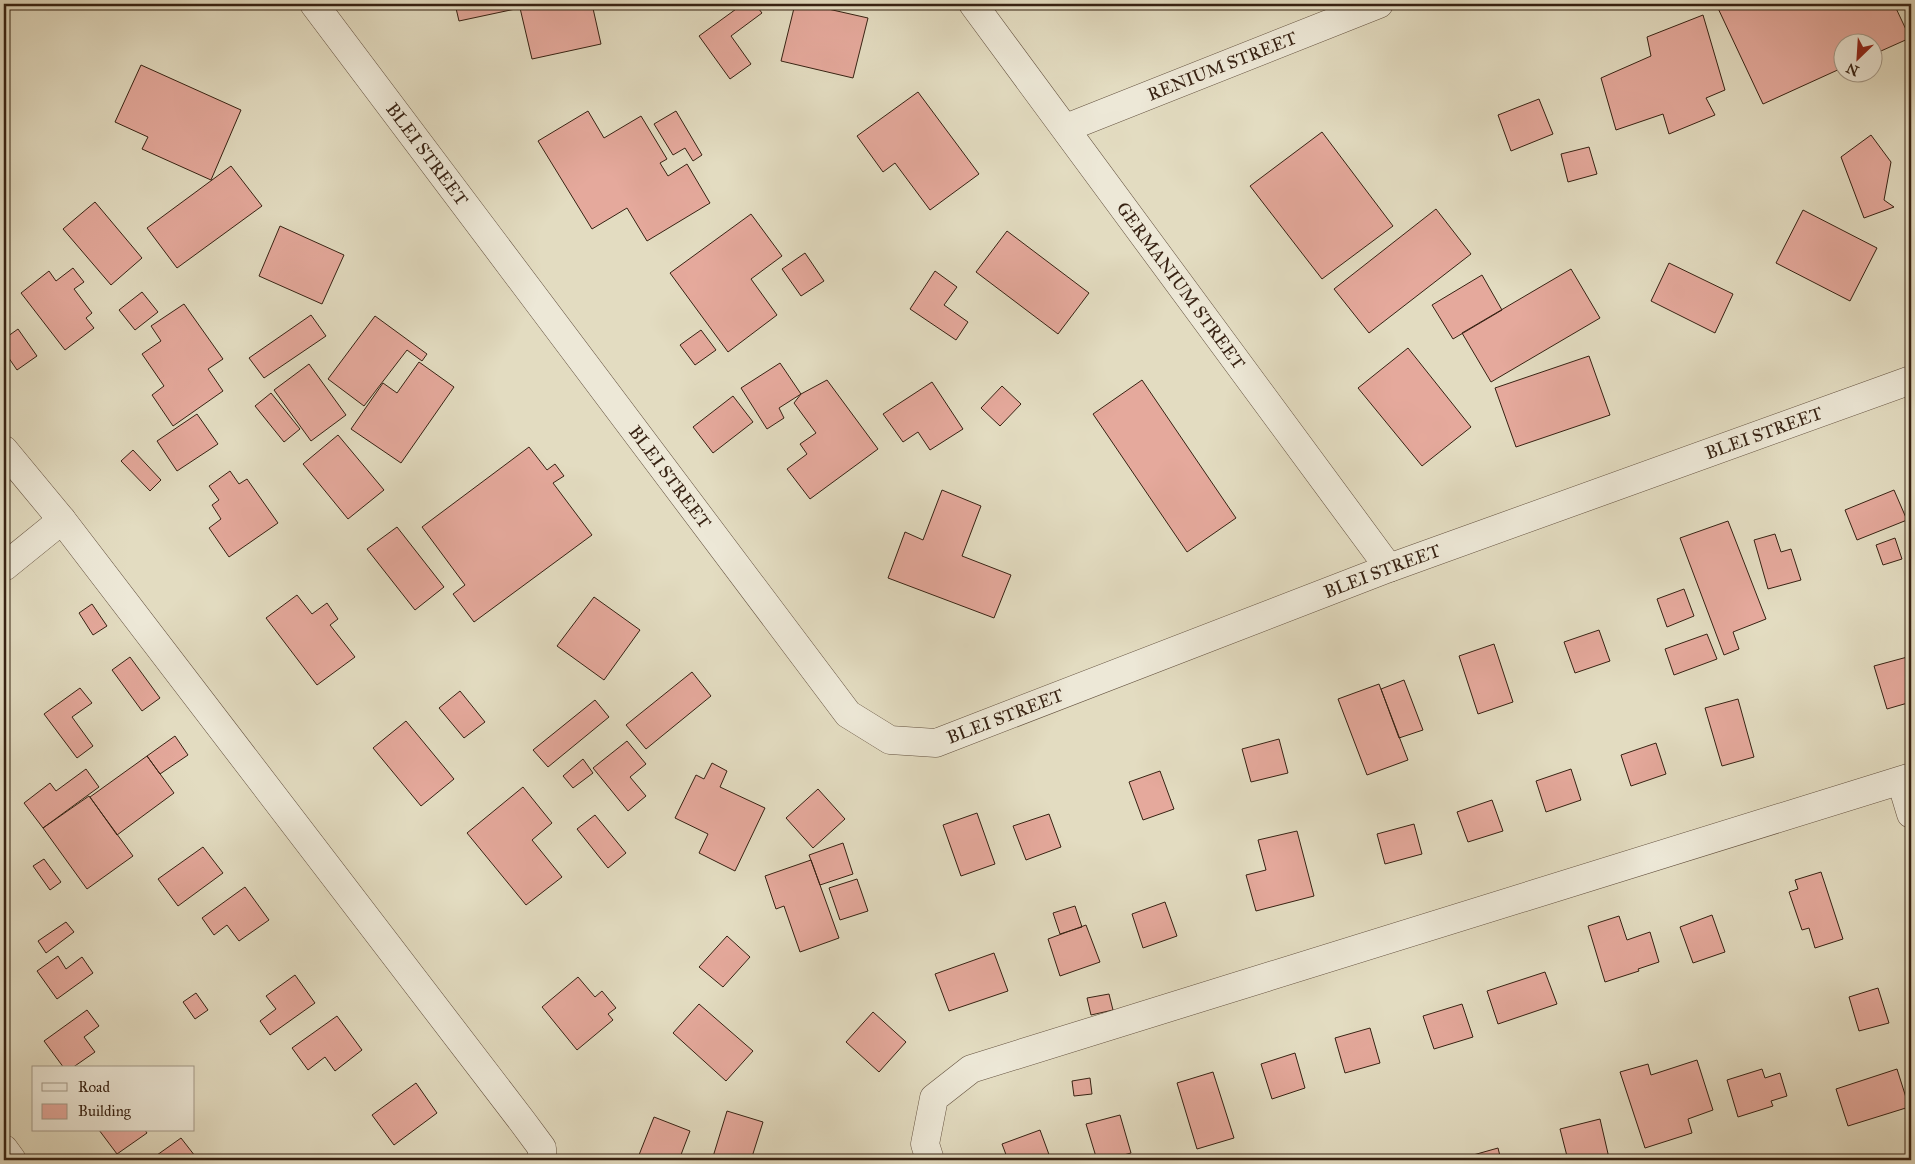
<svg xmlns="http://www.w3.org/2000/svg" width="1915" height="1164" font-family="'IM FELL Great Primer',serif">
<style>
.building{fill:#e5a99c;stroke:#372213}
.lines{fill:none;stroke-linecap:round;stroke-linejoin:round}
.minor-casing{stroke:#62503e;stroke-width:29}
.minor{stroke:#ede8d7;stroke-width:28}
.labels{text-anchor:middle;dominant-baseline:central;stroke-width:4;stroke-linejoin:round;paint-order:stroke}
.street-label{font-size:18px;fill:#372213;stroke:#ede8d7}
</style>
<rect width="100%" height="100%" fill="#e3dcc1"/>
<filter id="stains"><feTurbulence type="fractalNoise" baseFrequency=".004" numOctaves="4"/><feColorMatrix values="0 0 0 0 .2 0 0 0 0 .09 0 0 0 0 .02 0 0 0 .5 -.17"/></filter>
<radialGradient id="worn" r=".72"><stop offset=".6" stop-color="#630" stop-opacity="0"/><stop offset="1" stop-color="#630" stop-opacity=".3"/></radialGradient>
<!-- building -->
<path class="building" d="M 455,4 L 592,4 L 601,44 L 532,59 L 520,8 L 459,21 Z
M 743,4 L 755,4 L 762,13 L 731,36 L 751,64 L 730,79 L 699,36 Z
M 795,4 L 806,4 L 868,18 L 853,78 L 781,61 Z
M 1716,4 L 1894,4 L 1910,38 L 1872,55 L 1872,42 L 1842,42 L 1842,68 L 1763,104 Z
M 1703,15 L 1725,90 L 1706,98 L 1715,115 L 1669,134 L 1663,114 L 1616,130 L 1601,78 L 1651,56 L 1647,37 Z
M 141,65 L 241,110 L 211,180 L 142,149 L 148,137 L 115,122 Z
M 918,92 L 979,174 L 930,210 L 895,163 L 883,172 L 857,136 Z
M 1539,99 L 1553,134 L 1511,151 L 1498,115 Z
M 588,111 L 604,138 L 641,116 L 667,159 L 660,163 L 668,176 L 687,164 L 710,203 L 647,241 L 627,208 L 592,229 L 538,141 Z
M 676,111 L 702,155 L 693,161 L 685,148 L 673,155 L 654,124 Z
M 1322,132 L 1393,226 L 1322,279 L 1250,186 Z
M 1871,135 L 1891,162 L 1884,200 L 1894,207 L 1864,218 L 1841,157 Z
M 1589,147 L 1597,174 L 1568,182 L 1561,154 Z
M 231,166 L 262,206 L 177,268 L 147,228 Z
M 95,202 L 142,258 L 111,285 L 63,229 Z
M 1436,209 L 1471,254 L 1369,333 L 1334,289 Z
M 1803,210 L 1877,248 L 1850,301 L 1776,263 Z
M 751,214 L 782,256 L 751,279 L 777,315 L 728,352 L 670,273 Z
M 280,226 L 344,255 L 322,304 L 259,276 Z
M 1007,231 L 1089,293 L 1058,334 L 976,272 Z
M 805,253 L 824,281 L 801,296 L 782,269 Z
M 1669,263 L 1733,294 L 1715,333 L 1651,301 Z
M 73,268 L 84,282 L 74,289 L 92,313 L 86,318 L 94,328 L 65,350 L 21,293 L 49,271 L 56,281 Z
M 1571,269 L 1600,318 L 1491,382 L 1462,333 Z
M 935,271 L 957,287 L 944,305 L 968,322 L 956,340 L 910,309 Z
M 1482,275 L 1502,310 L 1453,339 L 1432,305 Z
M 142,292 L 158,312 L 135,330 L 119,310 Z
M 184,304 L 223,359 L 208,369 L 223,391 L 173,426 L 152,395 L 164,386 L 142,354 L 161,341 L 151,326 Z
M 311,315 L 326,336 L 264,378 L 249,358 Z
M 375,316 L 427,354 L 422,361 L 407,350 L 364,406 L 328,379 Z
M 18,329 L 37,356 L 17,370 L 4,351 L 4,339 Z
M 701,330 L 716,350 L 695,365 L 680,345 Z
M 1408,348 L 1471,427 L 1422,466 L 1358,388 Z
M 1589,356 L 1610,415 L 1516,447 L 1495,388 Z
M 419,362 L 454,387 L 401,463 L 351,429 L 383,383 L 397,393 Z
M 780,363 L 801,394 L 779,408 L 784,418 L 767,429 L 741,388 Z
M 309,364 L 346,415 L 311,441 L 274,390 Z
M 827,380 L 878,449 L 810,499 L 787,469 L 807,454 L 800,444 L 816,433 L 794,403 L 801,394 Z
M 1142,380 L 1236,518 L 1187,552 L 1093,414 Z
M 932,382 L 963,429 L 930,450 L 918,432 L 903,442 L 883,414 Z
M 1002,386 L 1021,404 L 1000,426 L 981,408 Z
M 271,393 L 300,429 L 284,442 L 255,406 Z
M 733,396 L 753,422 L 713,453 L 693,427 Z
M 197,414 L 218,444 L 177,471 L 157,441 Z
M 338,435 L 384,490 L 348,519 L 303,464 Z
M 529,447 L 547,470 L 555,464 L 564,476 L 553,483 L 592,535 L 474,622 L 453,594 L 465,585 L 422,527 Z
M 133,450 L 161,480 L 150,491 L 121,461 Z
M 230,471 L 239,484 L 247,479 L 278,523 L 229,557 L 209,528 L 221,519 L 212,505 L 219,500 L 209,486 Z
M 942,490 L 981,506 L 962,556 L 1011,575 L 994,618 L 888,578 L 905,532 L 923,540 Z
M 1894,490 L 1907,520 L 1857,540 L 1845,510 Z
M 1728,521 L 1766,619 L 1733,632 L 1739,649 L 1724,655 L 1680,538 Z
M 397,527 L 444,587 L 415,610 L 367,549 Z
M 1775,534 L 1781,552 L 1791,549 L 1801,580 L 1768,589 L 1754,540 Z
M 1895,538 L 1902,559 L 1883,565 L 1876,545 Z
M 1684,589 L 1694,616 L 1667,627 L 1657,599 Z
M 297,595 L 312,614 L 327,603 L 338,619 L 330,625 L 355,657 L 317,685 L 266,618 Z
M 594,597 L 640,630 L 604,680 L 557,646 Z
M 92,604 L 107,626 L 93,635 L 79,613 Z
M 1599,630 L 1610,661 L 1575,673 L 1564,642 Z
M 1707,634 L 1717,659 L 1674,675 L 1665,649 Z
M 1494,644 L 1513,702 L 1478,714 L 1459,656 Z
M 1911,656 L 1911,702 L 1887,709 L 1874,666 Z
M 130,657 L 160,698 L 142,711 L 112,670 Z
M 692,672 L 711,696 L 646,749 L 626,725 Z
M 1404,680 L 1423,730 L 1399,738 L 1381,689 Z
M 1379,684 L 1408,760 L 1367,775 L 1338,699 Z
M 80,688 L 92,703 L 72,717 L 93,746 L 77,758 L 44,714 Z
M 460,691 L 485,722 L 464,738 L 439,708 Z
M 1738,699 L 1754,757 L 1722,766 L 1705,708 Z
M 595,700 L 609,717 L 548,767 L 533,750 Z
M 406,721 L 454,779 L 421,806 L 373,748 Z
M 175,736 L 188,755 L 160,774 L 147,756 Z
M 1279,739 L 1288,773 L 1251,782 L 1242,749 Z
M 627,741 L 646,764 L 630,777 L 646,796 L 628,811 L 593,768 Z
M 1656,743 L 1666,774 L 1631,786 L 1621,755 Z
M 147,756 L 174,793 L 117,835 L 90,797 Z
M 583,759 L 593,773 L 573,788 L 563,776 Z
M 712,763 L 727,771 L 720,787 L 765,808 L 735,871 L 699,853 L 708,834 L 675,818 L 696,775 L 704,779 Z
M 86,769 L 99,787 L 43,828 L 24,803 L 50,783 L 56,791 Z
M 1571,769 L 1581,800 L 1546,812 L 1536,781 Z
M 1160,771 L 1174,809 L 1143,820 L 1129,782 Z
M 523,787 L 552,823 L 532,840 L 562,877 L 526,905 L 467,833 Z
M 818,789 L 845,819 L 813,848 L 786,818 Z
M 89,796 L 133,856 L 87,889 L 43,828 Z
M 1492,800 L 1503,831 L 1468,842 L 1457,812 Z
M 977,813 L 995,864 L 961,876 L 943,825 Z
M 1049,814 L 1061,847 L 1026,860 L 1013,826 Z
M 595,815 L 626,853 L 608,868 L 577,829 Z
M 1414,824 L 1422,854 L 1385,864 L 1377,834 Z
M 1297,831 L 1314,896 L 1256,911 L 1246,875 L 1266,870 L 1258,840 Z
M 843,843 L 853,874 L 820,885 L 809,855 Z
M 203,847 L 223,873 L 178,906 L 158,879 Z
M 44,859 L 61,882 L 50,890 L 33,866 Z
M 811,860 L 839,938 L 800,952 L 784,906 L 776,909 L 765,876 Z
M 1821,872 L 1843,939 L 1815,948 L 1809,928 L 1802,930 L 1789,892 L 1798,889 L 1795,880 Z
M 857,879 L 868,911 L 840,920 L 829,888 Z
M 245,887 L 269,920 L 239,941 L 227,925 L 214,935 L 202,918 Z
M 1165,902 L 1177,936 L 1143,948 L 1132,914 Z
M 1075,906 L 1082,927 L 1060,934 L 1053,913 Z
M 1712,915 L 1725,952 L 1693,963 L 1680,927 Z
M 1619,916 L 1627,940 L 1650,932 L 1659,962 L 1638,969 L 1639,971 L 1605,982 L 1588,926 Z
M 66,922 L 74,932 L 46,953 L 38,941 Z
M 1086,925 L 1100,962 L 1060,976 L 1048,939 Z
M 727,936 L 750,957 L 723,987 L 699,967 Z
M 994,953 L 1008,991 L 949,1011 L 935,974 Z
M 58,956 L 66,969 L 82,957 L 93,973 L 57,999 L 37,971 Z
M 1545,972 L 1557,1004 L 1498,1024 L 1487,991 Z
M 295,975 L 315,1003 L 270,1035 L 260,1021 L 276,1009 L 266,996 Z
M 578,977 L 595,997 L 602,991 L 616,1008 L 608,1014 L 613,1020 L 577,1050 L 542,1007 Z
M 1878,988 L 1889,1023 L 1859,1031 L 1849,997 Z
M 196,993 L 208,1010 L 195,1019 L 183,1002 Z
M 1109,994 L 1113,1010 L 1091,1015 L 1087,998 Z
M 699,1004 L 753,1051 L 726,1081 L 673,1033 Z
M 1462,1004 L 1473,1037 L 1434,1049 L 1423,1016 Z
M 87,1010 L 99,1026 L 84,1037 L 95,1052 L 72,1068 L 64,1068 L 44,1041 Z
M 873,1012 L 906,1042 L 879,1072 L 846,1042 Z
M 337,1016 L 362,1050 L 335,1071 L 325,1057 L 308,1070 L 292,1048 Z
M 1370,1028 L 1380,1063 L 1345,1073 L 1335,1038 Z
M 1295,1053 L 1305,1088 L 1272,1099 L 1261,1064 Z
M 1697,1060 L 1713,1110 L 1688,1119 L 1692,1133 L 1645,1148 L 1620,1072 L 1648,1064 L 1651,1075 Z
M 1762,1069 L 1765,1078 L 1780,1073 L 1787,1096 L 1771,1101 L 1773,1106 L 1738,1117 L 1727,1080 Z
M 1897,1069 L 1909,1107 L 1848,1126 L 1836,1089 Z
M 1213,1072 L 1234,1138 L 1197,1149 L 1177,1083 Z
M 1090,1078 L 1092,1094 L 1074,1096 L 1072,1081 Z
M 416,1083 L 437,1113 L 394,1145 L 372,1115 Z
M 727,1111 L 763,1122 L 751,1160 L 712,1160 Z
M 1120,1115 L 1131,1153 L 1105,1160 L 1097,1160 L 1086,1124 Z
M 654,1117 L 690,1131 L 679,1160 L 637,1160 Z
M 1600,1119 L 1609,1158 L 1600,1160 L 1568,1160 L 1560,1129 Z
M 99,1130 L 145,1130 L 147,1133 L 117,1154 Z
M 1040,1130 L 1051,1160 L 1008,1160 L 1002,1144 Z
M 181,1138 L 195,1156 L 189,1160 L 150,1160 Z
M 1498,1148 L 1501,1160 L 1460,1160 L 1459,1159 Z"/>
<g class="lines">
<!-- minor casing -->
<g class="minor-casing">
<g id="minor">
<path id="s1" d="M 314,4 L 848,714 L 890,740 L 936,743 L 1389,568 L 1911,380"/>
<path id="s2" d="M 973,4 L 1389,568"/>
<path id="s3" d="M 1066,128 L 1379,4"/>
<path d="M 4,450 L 62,520 L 522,1121 L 542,1148 L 542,1160"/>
<path d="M 4,567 L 62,520"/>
<path d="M 1901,781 L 1911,814"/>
<path d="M 4,1149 L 12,1160"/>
<path d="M 930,1160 L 925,1144 L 934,1098 L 971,1069 L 1911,777"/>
</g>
</g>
<!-- minor -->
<use href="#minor" class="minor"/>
</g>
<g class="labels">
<!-- street labels -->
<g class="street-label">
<text stroke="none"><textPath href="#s3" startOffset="168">RENIUM STREET</textPath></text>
<text stroke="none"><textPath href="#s1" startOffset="188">BLEI STREET</textPath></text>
<text stroke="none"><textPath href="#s2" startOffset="350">GERMANIUM STREET</textPath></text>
<text stroke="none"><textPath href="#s1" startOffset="1868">BLEI STREET</textPath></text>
<text stroke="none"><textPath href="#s1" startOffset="592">BLEI STREET</textPath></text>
<text stroke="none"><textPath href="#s1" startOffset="1462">BLEI STREET</textPath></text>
<text stroke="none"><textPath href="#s1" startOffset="1058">BLEI STREET</textPath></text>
</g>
</g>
<!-- margin -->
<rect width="1915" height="1164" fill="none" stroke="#e3dcc1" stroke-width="20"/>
<rect x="5" y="5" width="1905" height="1154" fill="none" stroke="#372213" stroke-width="2.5"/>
<rect x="10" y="10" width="1895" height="1144" fill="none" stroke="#372213"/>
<!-- legend -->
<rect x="32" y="1066" width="162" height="65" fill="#ede8d7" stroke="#a49989"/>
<rect x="42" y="1083" width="25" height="8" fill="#ede8d7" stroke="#a49989"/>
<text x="78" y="1092" font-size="15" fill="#372213">Road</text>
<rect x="42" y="1104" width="25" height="15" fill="#e5a99c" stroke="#a49989"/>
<text x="78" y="1116" font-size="15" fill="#372213">Building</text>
<!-- north arrow -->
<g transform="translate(1858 58) rotate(205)"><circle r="24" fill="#ede8d7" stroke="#a49989"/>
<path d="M0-4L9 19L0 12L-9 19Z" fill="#8f2418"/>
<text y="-8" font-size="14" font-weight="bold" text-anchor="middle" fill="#372213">N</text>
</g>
<rect width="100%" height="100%" filter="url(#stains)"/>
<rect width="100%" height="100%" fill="url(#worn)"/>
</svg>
